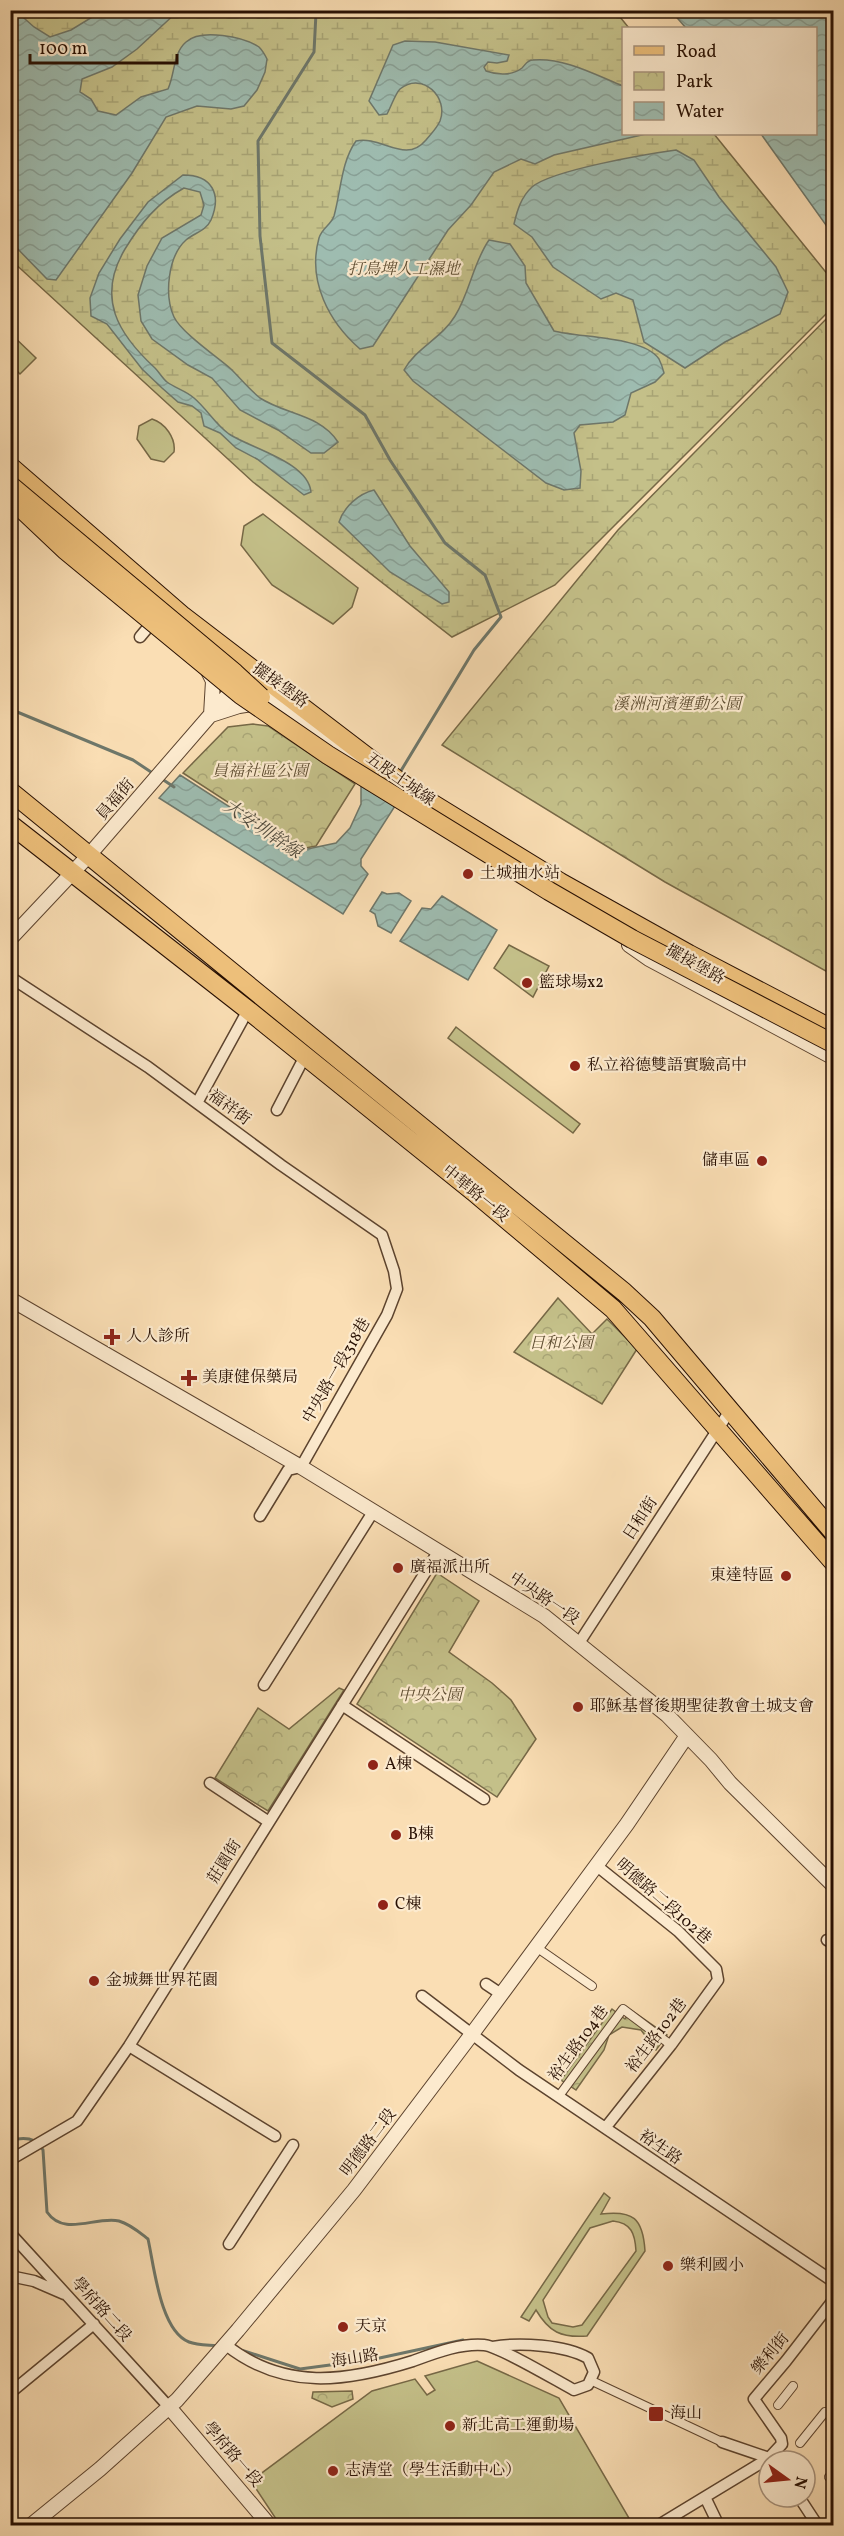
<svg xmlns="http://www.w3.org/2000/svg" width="844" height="2536" font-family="Vollkorn,'Noto Serif TC',serif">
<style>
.wetland{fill:url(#wetland-marsh);stroke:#766846;stroke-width:1.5}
.park{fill:url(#park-crowns);stroke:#766846;stroke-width:1.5}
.pitch{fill:#c4c089;stroke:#766846;stroke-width:1.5;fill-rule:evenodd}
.water{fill:url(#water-waves);stroke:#6e776a;stroke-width:1.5}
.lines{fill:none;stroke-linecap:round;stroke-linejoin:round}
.stream{stroke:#6e776a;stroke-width:3}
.pedestrian-casing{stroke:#5c432e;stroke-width:10}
.minor-casing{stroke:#5c432e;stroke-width:13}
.tertiary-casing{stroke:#5c432e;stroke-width:16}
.primary-casing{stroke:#270f02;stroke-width:20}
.trunk-casing{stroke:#270f02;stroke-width:20}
.pedestrian{stroke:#fceace;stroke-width:8}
.minor{stroke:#fceace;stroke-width:10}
.tertiary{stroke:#fceace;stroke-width:14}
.primary{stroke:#edbf7a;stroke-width:18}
.trunk{stroke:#edbf7a;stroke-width:18}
.trunk-bridge-casing{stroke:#270f02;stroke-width:20;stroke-linecap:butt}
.trunk-bridge{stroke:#edbf7a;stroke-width:18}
.poi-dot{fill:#8f2418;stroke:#fceace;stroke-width:2}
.labels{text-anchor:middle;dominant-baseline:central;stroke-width:4.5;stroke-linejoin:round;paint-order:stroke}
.park-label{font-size:16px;font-style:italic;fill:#5e4d31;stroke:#fceace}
.street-label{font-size:16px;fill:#270f02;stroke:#fceace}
.poi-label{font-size:16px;fill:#270f02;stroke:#fceace;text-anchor:start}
.water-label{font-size:18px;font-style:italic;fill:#514c3f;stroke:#fceace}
</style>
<defs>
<pattern id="wetland-marsh" width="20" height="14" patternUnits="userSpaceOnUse" patternTransform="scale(1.5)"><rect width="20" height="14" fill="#c4c089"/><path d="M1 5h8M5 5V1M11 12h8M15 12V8" fill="none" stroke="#a8a475"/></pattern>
<pattern id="park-crowns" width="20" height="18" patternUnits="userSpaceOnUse" patternTransform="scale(1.5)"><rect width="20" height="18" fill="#c4c089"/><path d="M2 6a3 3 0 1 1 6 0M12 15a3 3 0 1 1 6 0" fill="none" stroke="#a8a475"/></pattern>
<pattern id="water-waves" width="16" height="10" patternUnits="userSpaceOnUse" patternTransform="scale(1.5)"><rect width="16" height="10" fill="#9ebcb0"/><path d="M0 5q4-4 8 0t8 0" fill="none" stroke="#88a096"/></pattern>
</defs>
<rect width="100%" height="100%" fill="#fadeb4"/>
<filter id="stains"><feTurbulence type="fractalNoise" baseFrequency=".00333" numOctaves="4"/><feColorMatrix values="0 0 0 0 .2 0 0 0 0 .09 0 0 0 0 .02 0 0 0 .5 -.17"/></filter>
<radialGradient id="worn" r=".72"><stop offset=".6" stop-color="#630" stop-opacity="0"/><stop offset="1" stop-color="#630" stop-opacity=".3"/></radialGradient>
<!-- wetland -->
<path class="wetland" d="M 10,11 L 615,11 L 629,28 L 624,28 L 624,134 L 714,134 L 833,281 L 833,307 L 555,585 L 452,637 L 253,482 L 11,260 Z"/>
<!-- park -->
<path class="park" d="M 833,312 L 833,975 L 665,882 L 442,745 L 618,530 Z
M 253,724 L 268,726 L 355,784 L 316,846 L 300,849 L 183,773 L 228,727 Z
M 558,1298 L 592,1334 L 607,1319 L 637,1349 L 602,1404 L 514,1352 Z
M 437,1573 L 479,1601 L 449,1652 L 492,1683 L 511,1700 L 536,1739 L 497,1797 L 357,1704 Z
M 339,1688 L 344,1690 L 268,1811 L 215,1778 L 258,1708 L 289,1729 Z
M 612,2009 L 625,2019 L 631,2010 L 667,2035 L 656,2050 L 641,2030 L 622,2027 L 609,2035 L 604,2050 L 576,2090 L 561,2080 Z
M 352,2391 L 353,2399 L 332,2407 L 312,2398 L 313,2392 Z"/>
<!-- pitch -->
<path class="pitch" d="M 10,333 L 36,358 L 20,374 L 11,365 Z
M 152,419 C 165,423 176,438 174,452 L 164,462 L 151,459 L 137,439 L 139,426 Z
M 263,514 L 358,588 L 352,607 L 333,624 L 272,585 L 241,545 L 244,526 Z
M 509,945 L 549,966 L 533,997 L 494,968 Z
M 456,1027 L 580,1124 L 573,1133 L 448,1038 Z
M 604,2193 L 610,2198 L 601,2214 C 633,2210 643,2218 645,2251 L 587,2336 C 561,2338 549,2332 536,2310 L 529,2321 L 521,2317 ZM 613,2221 C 631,2223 635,2233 636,2251 L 582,2325 L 573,2327 L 552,2323 L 548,2317 L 543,2300 L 590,2228 Z
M 477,2361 L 559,2398 L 633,2525 L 280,2525 L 251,2481 L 372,2391 L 415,2379 L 427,2395 L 435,2390 L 425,2376 Z"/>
<!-- water -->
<path class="water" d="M 10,11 L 16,11 L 34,27 L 50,37 L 71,30 L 102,11 L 178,11 L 137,49 L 112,67 L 82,79 L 80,92 L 91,99 L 98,111 L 116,115 L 141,97 L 168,89 C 175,74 173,53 186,42 C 201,28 244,37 259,47 C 262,50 265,55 267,59 L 265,72 L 257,90 L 244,106 L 231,109 L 197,106 L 166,117 L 132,173 L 56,280 L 47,279 L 11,242 Z
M 671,11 L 833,11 L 833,235 L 761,134 L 816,134 L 816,28 L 686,28 Z
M 405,41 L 435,42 L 509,55 L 507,61 L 497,63 L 488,62 L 484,67 L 486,71 C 497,75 512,76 522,68 C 526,64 527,60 533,60 C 563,57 596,75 623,86 L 624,134 L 646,134 L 554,155 L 535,164 L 521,159 L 494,172 L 471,205 L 448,230 L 373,346 L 360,349 C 329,322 307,281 319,238 C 322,228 331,225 334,216 C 341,191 341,162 356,141 C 381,135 405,165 426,140 C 431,134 437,128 440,121 C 449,98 423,71 400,89 C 395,94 391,107 387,114 L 379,115 L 369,101 L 393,45 Z
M 676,150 L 694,160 L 719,197 L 776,267 L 788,292 L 780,314 L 725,342 L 685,368 L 644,342 L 633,300 L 616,293 L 601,299 L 553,267 L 532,237 L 514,224 C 517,211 521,197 532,187 C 552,170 647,154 676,150 Z
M 183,175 C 212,175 222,194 211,220 C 206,231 194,233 186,240 C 168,256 164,295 174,317 C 181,332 217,357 231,369 C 240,378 250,390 260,398 C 286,415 320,414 338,442 L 324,453 L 311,453 L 278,430 L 240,410 L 212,378 L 188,365 L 152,339 L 141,321 L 138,295 L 147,266 L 162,238 L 201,215 L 204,205 L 200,192 L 184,188 C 157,203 141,223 125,249 C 96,298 118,334 155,368 C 159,372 163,379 167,382 C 175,388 186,391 194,398 C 207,409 215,424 229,434 C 252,449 308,462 311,492 L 304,495 L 257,459 L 236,448 L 220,433 L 204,426 L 201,413 L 192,406 L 178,402 L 162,388 L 142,369 L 107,324 L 91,316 L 90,298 L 99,273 L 120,239 L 148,202 Z
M 489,240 L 510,244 L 525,266 L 526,283 L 554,331 C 580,338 643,336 659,359 C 661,363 663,369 664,373 L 655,382 L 631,393 L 625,415 L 613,422 L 580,425 L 574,433 L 581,471 L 580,488 L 564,490 L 546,483 L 413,381 L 404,370 C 416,348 442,338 455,316 C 470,292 473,263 489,240 Z
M 374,490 L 410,546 L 449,592 L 449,602 L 442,604 L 390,572 L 339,522 C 344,507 358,494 374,490 Z
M 180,775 L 298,851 L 336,843 L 350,828 L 361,804 L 361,786 L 395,806 L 361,859 L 361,866 L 368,874 L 343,914 L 159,798 Z
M 382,892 L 387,894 L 399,893 L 411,901 L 391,933 L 378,926 L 375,914 L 370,911 Z
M 442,896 L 497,930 L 468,980 L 400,941 L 422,908 L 431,909 Z"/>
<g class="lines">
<!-- stream -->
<path class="stream" d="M 309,10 L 316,13 L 314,52 L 258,141 L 260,236 L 272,343 L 365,415 L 390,460 L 445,543 L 485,575 L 501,617 L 474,650 L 399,774
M 10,709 L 133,760 L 154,774
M 162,779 L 174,787
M 10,2140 C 25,2137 35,2137 43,2150 L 47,2212 C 64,2237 95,2216 119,2221 C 130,2224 139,2232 148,2239 C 154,2265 160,2331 189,2342 C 197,2345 208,2345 217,2346
M 241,2350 L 300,2369 L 375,2359 L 463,2340"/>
<!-- pedestrian casing -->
<g class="pedestrian-casing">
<path id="pedestrian" d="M 536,1947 L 592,1986
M 559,2096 L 623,2009 L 671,2045
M 590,2380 L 722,2442
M 778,2405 L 793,2386
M 800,2443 L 825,2412
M 829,2477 L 834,2472"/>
</g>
<!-- minor casing -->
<g class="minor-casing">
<path id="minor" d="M 140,637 L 155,619
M 10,977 L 148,1067 L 281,1165 L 382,1235 L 394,1271 L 397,1289 L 387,1315 L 301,1467 L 288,1470 L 260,1516
M 197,1103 L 248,1010
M 277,1110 L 305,1056
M 579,1643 L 729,1412
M 264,1685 L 373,1512
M 342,1705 L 484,1799
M 210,1783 L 269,1822
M 597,1866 L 678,1931 L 716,1969 L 718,1980 L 671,2045 L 606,2127
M 827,1940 L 834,1944
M 486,1984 L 501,1994
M 422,1996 L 519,2070 L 834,2282
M 129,2046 L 275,2136
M 10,2160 L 77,2121 L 129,2046 L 438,1552
M 10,2233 L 169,2407
M 229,2244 L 293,2145
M 10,2276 L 34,2281 L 64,2294
M 226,2345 C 284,2391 346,2382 413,2361 C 435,2353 460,2343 484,2345 C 499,2346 557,2381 574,2390 L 588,2385 L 594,2372 L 588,2358 C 565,2345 519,2342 493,2347
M 10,2393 L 94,2324
M 722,2442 L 769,2458 L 771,2461
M 705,2497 L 719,2526
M 799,2497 L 818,2526
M 657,2526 L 769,2458 L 782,2444 L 781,2438 L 754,2399 L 786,2361 L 834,2299"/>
</g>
<!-- tertiary casing -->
<g class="tertiary-casing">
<path id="tertiary" d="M 207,669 L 213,681 L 211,715 L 239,706 L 259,703
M 256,689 L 379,777
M 10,939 L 90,854 L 239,682
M 629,945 L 649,959 L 834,1058
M 10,1299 L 301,1467 L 544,1616 L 667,1715 L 711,1760 L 730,1783 L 834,1886
M 169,2407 L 270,2526
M 30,2526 L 100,2469 L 177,2400 L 238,2330 L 354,2190 L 472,2034 L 627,1824 L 686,1737"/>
</g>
<!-- primary casing -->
<g class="primary-casing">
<path id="primary" d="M 10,791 L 624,1292 L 652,1318 L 834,1533
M 10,824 L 248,1010 L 475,1193 L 613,1309 L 834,1563"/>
</g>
<!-- trunk casing -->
<g class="trunk-casing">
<path id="trunk" d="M 10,466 L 183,616 L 412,791 L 560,882 L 689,954 L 834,1030"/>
</g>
<!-- pedestrian -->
<use href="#pedestrian" class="pedestrian"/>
<!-- minor -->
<use href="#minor" class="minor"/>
<!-- tertiary -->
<use href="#tertiary" class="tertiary"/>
<!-- primary -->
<use href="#primary" class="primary"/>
<!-- trunk -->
<use href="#trunk" class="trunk"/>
<!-- trunk-bridge casing -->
<g class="trunk-bridge-casing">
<path id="trunk-bridge" d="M 10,485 L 235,673 L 261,697
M 10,498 L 65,550 L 241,695 L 328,755 L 549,891 L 632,939 L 834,1044"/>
</g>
<!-- trunk-bridge -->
<use href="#trunk-bridge" class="trunk-bridge"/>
</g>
<!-- markers -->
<g class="poi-dot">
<circle cx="468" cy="874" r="6"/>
<circle cx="527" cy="983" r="6"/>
<circle cx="575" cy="1066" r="6"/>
<circle cx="762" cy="1161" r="6"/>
<path d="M109 1328h6v6h6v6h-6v6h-6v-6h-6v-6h6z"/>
<path d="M186 1369h6v6h6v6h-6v6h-6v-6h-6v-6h6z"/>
<circle cx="398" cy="1568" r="6"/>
<circle cx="786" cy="1576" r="6"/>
<circle cx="578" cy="1707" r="6"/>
<circle cx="373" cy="1765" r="6"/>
<circle cx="396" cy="1835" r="6"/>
<circle cx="383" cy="1905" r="6"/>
<circle cx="94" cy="1981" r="6"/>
<circle cx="668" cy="2266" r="6"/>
<circle cx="343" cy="2327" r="6"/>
<rect x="648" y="2406" width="16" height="16" rx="3"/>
<circle cx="450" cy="2426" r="6"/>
<circle cx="333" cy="2471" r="6"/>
</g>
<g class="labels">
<!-- park labels -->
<g class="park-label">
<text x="404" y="270">打鳥埤人工濕地</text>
<text x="677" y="705">溪洲河濱運動公園</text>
<text x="260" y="772">員福社區公園</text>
<text x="561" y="1344">日和公園</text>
<text x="430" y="1696">中央公園</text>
</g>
<!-- street labels -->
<g class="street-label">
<text transform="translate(280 686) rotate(36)">擺接堡路</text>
<text transform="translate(400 780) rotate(35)">五股土城線</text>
<text transform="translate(116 800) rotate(-49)">員福街</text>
<text transform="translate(695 965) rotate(29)">擺接堡路</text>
<text transform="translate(229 1108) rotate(36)">福祥街</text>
<text transform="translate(475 1194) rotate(39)">中華路一段</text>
<text transform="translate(337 1371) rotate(-60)">中央路一段318巷</text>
<text transform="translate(641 1519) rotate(-57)">日和街</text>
<text transform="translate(544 1599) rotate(34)">中央路一段</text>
<text transform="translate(225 1862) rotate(-58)">莊園街</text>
<text transform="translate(663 1902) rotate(41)">明德路二段102巷</text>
<text transform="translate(657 2036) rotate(-53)">裕生路102巷</text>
<text transform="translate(579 2044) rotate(-54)">裕生路104巷</text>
<text transform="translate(369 2143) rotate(-53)">明德路二段</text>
<text transform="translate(660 2148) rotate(35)">裕生路</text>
<text transform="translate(101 2310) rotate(48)">學府路二段</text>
<text transform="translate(771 2354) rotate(-50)">樂利街</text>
<text transform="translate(355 2359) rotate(-9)">海山路</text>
<text transform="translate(232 2455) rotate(49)">學府路一段</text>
</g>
<!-- poi labels -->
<g class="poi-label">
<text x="480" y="874">土城抽水站</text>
<text x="539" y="983">籃球場x2</text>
<text x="587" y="1066">私立裕德雙語實驗高中</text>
<text x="750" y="1161" text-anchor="end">儲車區</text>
<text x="126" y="1337">人人診所</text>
<text x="202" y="1378">美康健保藥局</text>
<text x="410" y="1568">廣福派出所</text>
<text x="774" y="1576" text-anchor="end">東達特區</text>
<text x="590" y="1707">耶穌基督後期聖徒教會土城支會</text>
<text x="385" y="1765">A棟</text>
<text x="408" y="1835">B棟</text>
<text x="395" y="1905">C棟</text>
<text x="106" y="1981">金城舞世界花園</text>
<text x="680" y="2266">樂利國小</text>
<text x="355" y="2327">天京</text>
<text x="670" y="2414">海山</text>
<text x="462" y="2426">新北高工運動場</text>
<text x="345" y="2471">志清堂（學生活動中心）</text>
</g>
<!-- water labels -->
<g class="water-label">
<text transform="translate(262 830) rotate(34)">大安圳幹線</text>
</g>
</g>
<!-- margin -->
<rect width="844" height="2536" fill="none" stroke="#fadeb4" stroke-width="36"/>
<rect x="12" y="12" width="820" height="2512" fill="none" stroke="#270f02" stroke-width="3"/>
<rect x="18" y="18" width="808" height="2500" fill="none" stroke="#270f02" stroke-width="1.5"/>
<!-- legend -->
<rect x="622" y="27" width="195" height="108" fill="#fceace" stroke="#a7927c" stroke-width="1.5"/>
<rect x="634" y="46" width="30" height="9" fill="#edbf7a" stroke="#a7927c" stroke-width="1.5"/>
<text x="676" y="57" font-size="18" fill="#270f02">Road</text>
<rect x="634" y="72" width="30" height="18" fill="url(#park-crowns)" stroke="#a7927c" stroke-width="1.5"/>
<text x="676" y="87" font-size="18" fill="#270f02">Park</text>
<rect x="634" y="102" width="30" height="18" fill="url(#water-waves)" stroke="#a7927c" stroke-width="1.5"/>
<text x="676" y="117" font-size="18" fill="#270f02">Water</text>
<!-- north arrow -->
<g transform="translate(787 2479) rotate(105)"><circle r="28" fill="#fceace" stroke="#a7927c" stroke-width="1.5"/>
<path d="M0-4.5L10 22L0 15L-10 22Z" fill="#8f2418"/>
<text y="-9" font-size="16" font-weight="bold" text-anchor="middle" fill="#270f02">N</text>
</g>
<!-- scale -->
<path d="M30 54v9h147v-9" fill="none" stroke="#270f02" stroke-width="3"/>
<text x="39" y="54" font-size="18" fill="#270f02" stroke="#fceace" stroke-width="4.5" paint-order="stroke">100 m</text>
<rect width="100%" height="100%" filter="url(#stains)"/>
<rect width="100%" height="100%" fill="url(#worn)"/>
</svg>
